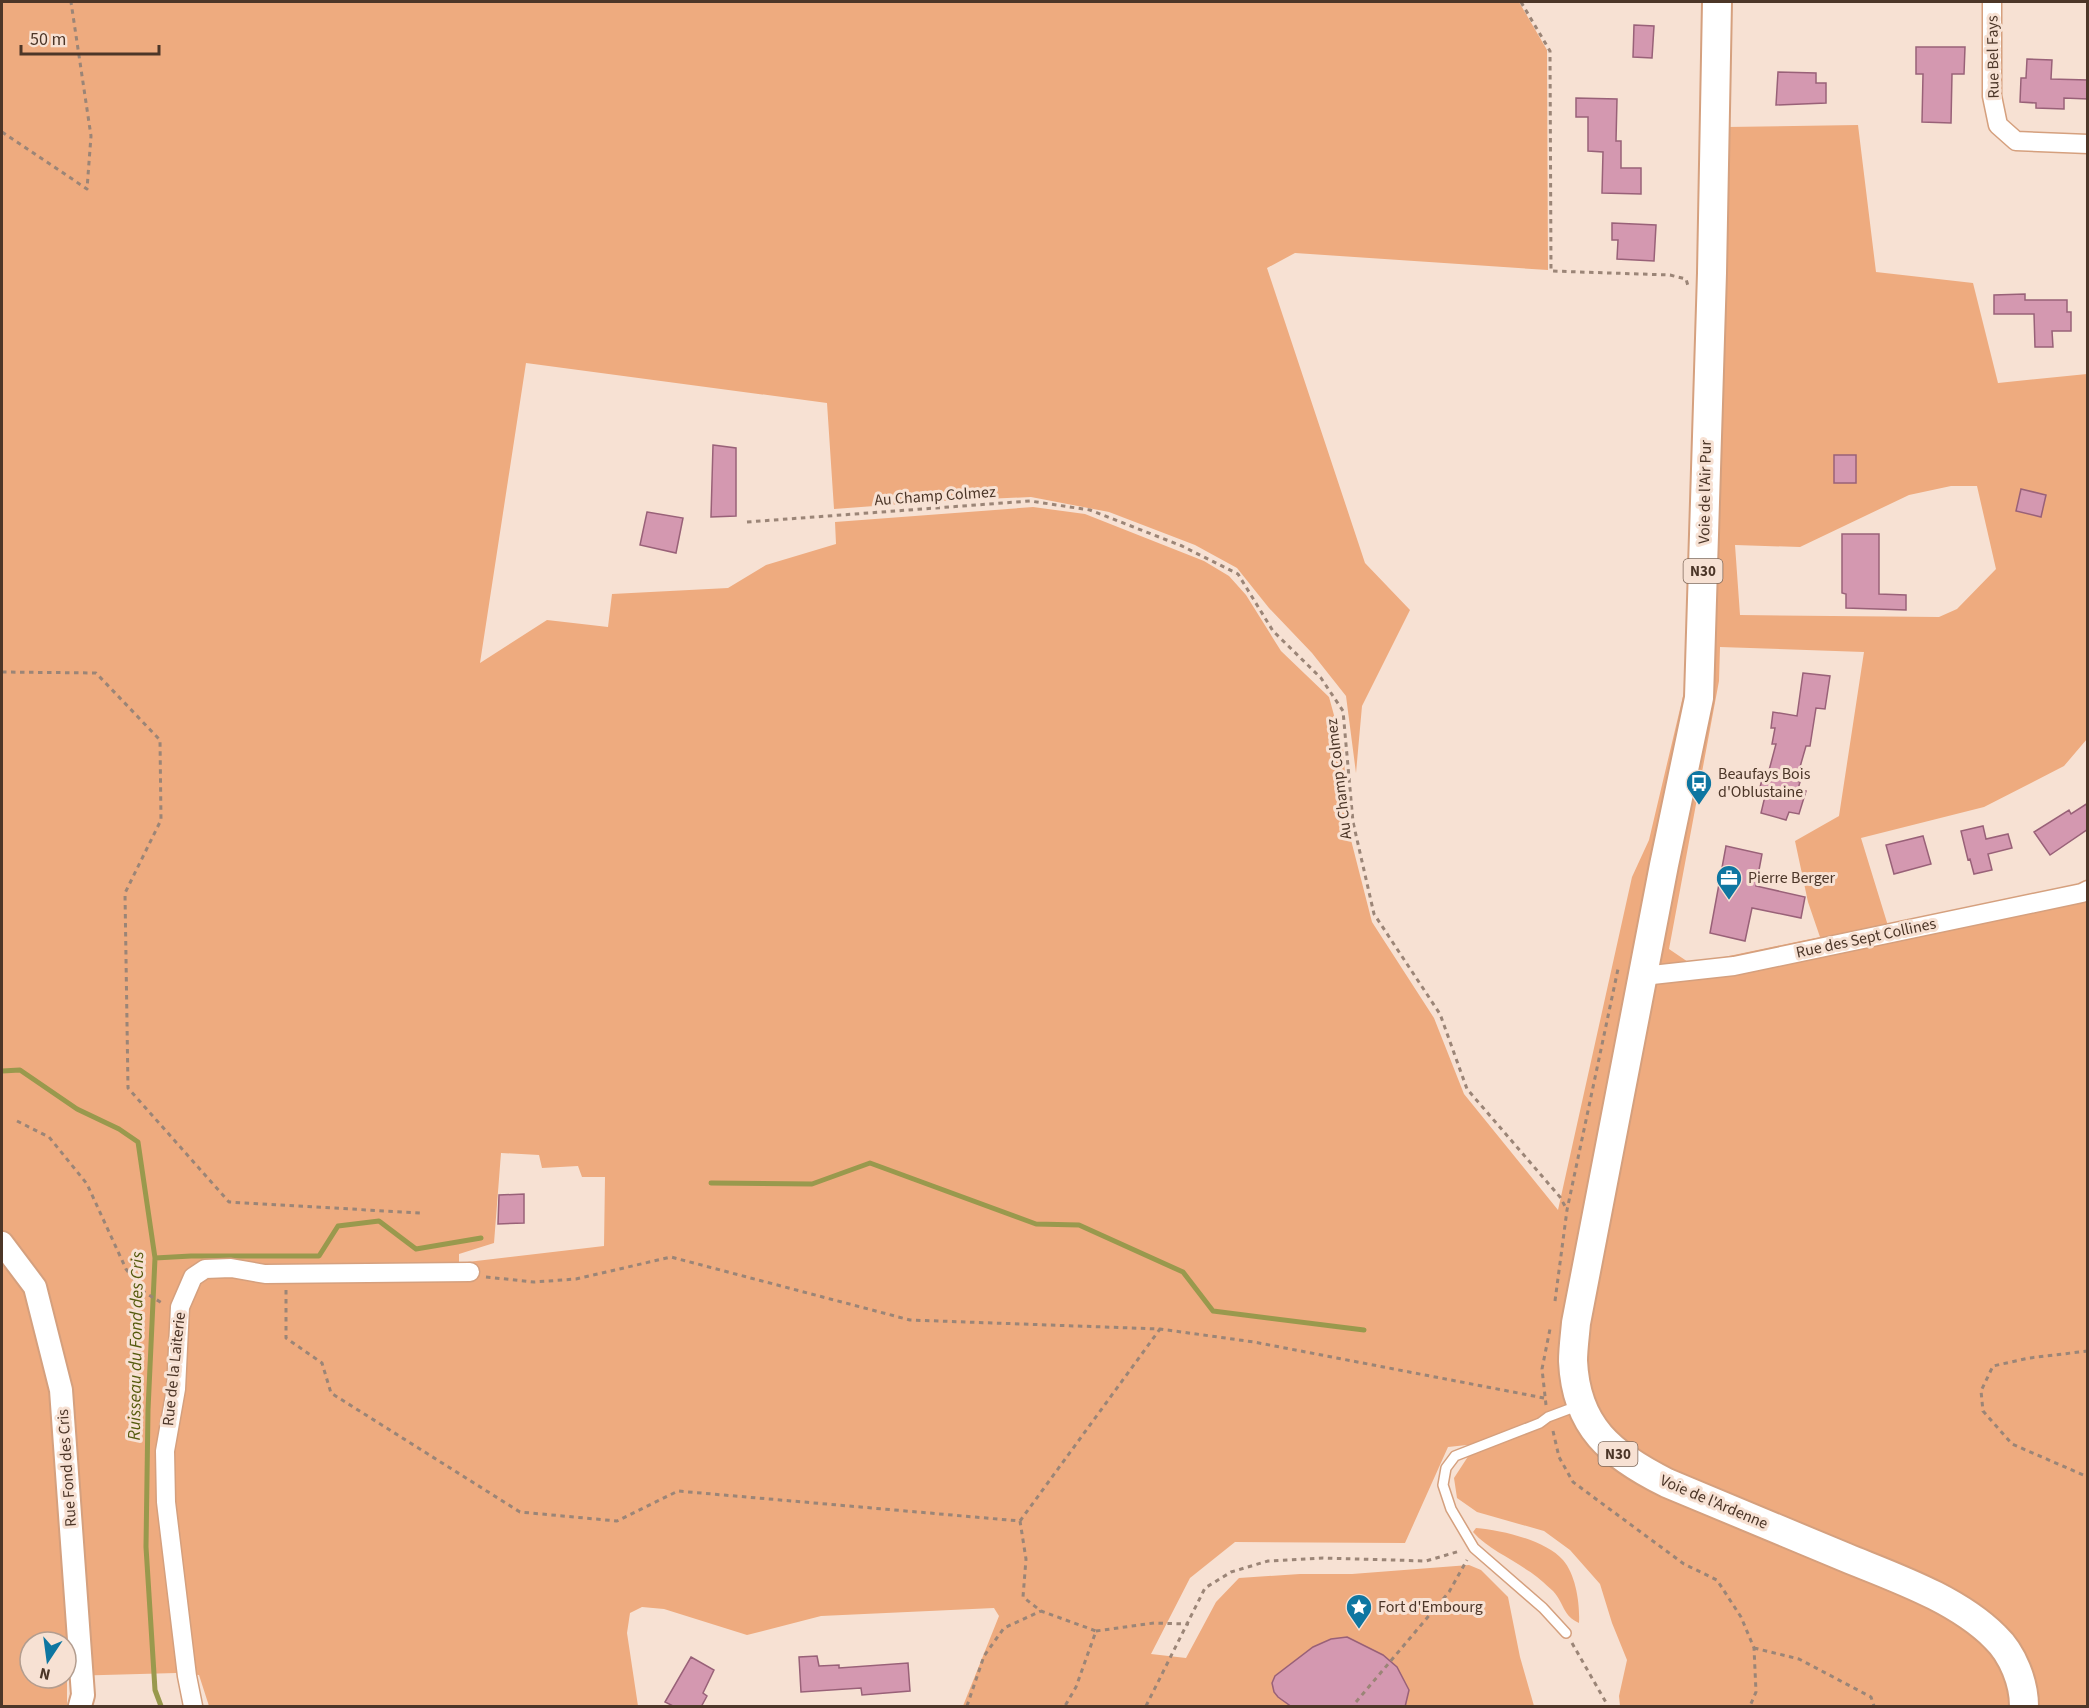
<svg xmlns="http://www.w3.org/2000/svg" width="2089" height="1708" font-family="'Source Sans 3',sans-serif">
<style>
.green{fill:#eeab7f;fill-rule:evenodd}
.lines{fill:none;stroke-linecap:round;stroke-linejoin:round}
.stream{stroke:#99994d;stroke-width:5}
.building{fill:#d498b0;stroke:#996178;stroke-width:1.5}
.service-casing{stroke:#d5a07e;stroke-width:12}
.minor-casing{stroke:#d5a07e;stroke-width:21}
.tertiary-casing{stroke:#d5a07e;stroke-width:26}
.primary-casing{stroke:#d5a07e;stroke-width:32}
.path{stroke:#9b8577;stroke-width:3;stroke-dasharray:4.5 4.5;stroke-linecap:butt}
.service{stroke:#fff;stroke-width:9}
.minor{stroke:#fff;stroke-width:18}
.tertiary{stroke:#fff;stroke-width:22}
.primary{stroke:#fff;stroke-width:28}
.labels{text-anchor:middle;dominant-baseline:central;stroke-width:6;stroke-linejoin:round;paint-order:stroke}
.shield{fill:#f7e1d3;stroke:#7f695b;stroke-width:1.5}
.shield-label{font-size:15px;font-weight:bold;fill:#4c3628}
.street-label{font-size:16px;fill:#4c3628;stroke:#f7e1d3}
.poi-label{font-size:16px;fill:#4c3628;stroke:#f7e1d3;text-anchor:start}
.water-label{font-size:18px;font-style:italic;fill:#555a0d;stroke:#f7e1d3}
</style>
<rect width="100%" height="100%" fill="#f7e1d3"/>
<!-- green -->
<path class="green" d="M 2,2 L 1519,2 L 1547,50 L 1548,270 L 1295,253 L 1267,268 L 1365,563 L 1410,610 L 1362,706 L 1356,773 L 1346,696 L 1312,653 L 1269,608 L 1237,568 L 1195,545 L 1109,512 L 1031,497 L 942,501 L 834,509 L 827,403 L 526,363 L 480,663 L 547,620 L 608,627 L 612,594 L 728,588 L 766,565 L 836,544 L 835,522 L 1033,507 L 1085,514 L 1204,561 L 1229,576 L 1246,595 L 1281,651 L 1329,697 L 1343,748 L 1350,836 L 1372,922 L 1434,1018 L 1464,1094 L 1558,1210 L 1632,877 L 1649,840 L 1684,692 L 1727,127 L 1858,125 L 1876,272 L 1973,283 L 1998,383 L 2087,374 L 2087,739 L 2064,766 L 1984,807 L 1861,838 L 1893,942 L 2087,901 L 2087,1706 L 1620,1706 L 1619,1696 L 1627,1660 L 1612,1623 L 1600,1584 L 1570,1550 L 1544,1531 L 1477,1512 L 1457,1498 L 1454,1478 L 1469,1455 L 1467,1445 L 1448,1447 L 1405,1543 L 1235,1542 L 1190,1578 L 1151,1654 L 1186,1658 L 1216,1602 L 1239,1578 L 1300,1574 L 1352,1574 L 1469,1565 L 1481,1570 L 1508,1597 L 1520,1657 L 1534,1706 L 963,1706 L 999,1616 L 994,1608 L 821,1616 L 747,1635 L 664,1609 L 642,1607 L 630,1613 L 627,1633 L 638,1706 L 209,1706 L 199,1675 L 176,1673 L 67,1676 L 67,1706 L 2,1706 ZM 1951,486 L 1977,486 L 1996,569 L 1957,609 L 1939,617 L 1740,615 L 1735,545 L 1800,547 L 1909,495 ZM 1720,647 L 1864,652 L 1839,816 L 1795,841 L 1808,902 L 1820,937 L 1691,964 L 1669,949 L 1719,681 ZM 501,1153 L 539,1155 L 542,1168 L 578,1166 L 582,1177 L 605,1177 L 604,1246 L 459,1263 L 459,1254 L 494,1243 ZM 30,1642 L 66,1642 L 66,1678 L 30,1678 Z
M 1476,1528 C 1501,1530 1545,1540 1563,1560 C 1576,1575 1580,1604 1579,1623 C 1563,1616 1564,1603 1553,1591 C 1545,1584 1536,1575 1527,1570 C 1509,1557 1488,1549 1473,1532 Z"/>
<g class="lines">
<!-- stream -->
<path class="stream" d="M 2,1071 L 20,1070 L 77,1109 L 119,1129 L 138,1142 L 155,1258 L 148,1410 L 146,1547 L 155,1690 L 161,1706
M 711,1183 L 812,1184 L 870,1163 L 1036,1224 L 1079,1225 L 1183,1272 L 1213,1311 L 1364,1330
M 155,1258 L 191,1256 L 319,1256 L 338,1226 L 379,1221 L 416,1249 L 481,1238"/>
</g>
<!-- building -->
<path class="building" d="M 1634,25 L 1654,26 L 1652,58 L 1633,57 Z
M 1916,47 L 1965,47 L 1964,74 L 1952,74 L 1951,123 L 1922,122 L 1923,74 L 1916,74 Z
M 2027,59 L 2052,60 L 2051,79 L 2088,80 L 2088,99 L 2064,98 L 2064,109 L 2036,108 L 2036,103 L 2020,102 L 2021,78 L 2026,78 Z
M 1778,72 L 1816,73 L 1816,83 L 1826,83 L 1826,103 L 1776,105 Z
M 1576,98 L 1617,99 L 1616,141 L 1621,141 L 1621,168 L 1641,168 L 1641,194 L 1602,193 L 1603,152 L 1588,151 L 1588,117 L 1576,117 Z
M 1612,223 L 1656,225 L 1654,261 L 1617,259 L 1618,240 L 1612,240 Z
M 2025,294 L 2025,300 L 2067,300 L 2067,312 L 2071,312 L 2071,331 L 2052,331 L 2053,347 L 2035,347 L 2034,314 L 1994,314 L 1994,295 Z
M 713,445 L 736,448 L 736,516 L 711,517 Z
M 1834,455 L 1856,455 L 1856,483 L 1834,483 Z
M 2021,489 L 2046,495 L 2041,517 L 2016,511 Z
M 647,512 L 683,518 L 676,553 L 640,545 Z
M 1842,534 L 1879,534 L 1879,594 L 1906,595 L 1906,610 L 1846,608 L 1846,594 L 1842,593 Z
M 1803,673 L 1830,676 L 1825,709 L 1816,708 L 1810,746 L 1806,746 L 1796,781 L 1800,782 L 1798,789 L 1806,791 L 1799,814 L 1789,812 L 1786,820 L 1761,813 L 1766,792 L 1759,791 L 1763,776 L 1767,778 L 1776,744 L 1772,744 L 1775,728 L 1771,728 L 1773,712 L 1797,716 Z
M 2088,803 L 2088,829 L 2050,855 L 2034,832 L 2069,810 L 2071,814 Z
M 1983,826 L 1986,839 L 2008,834 L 2012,848 L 1988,854 L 1992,870 L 1974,874 L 1970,859 L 1968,860 L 1961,831 Z
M 1923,836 L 1931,864 L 1894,874 L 1886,845 Z
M 1726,846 L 1762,854 L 1756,886 L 1805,897 L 1801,918 L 1752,908 L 1745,941 L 1710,933 Z
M 524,1194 L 524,1223 L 498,1224 L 499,1195 Z
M 1347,1637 L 1383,1655 L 1397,1667 L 1409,1690 L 1405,1707 L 1292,1707 L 1278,1697 L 1274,1692 L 1272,1683 L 1275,1676 L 1313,1647 L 1331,1639 Z
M 817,1656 L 819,1666 L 839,1665 L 839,1668 L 908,1663 L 910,1691 L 862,1695 L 861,1688 L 801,1692 L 799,1657 Z
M 691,1657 L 714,1670 L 703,1693 L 707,1696 L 701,1707 L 675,1707 L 665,1702 Z"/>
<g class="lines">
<!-- service casing -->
<g class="service-casing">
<path id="service" d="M 1566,1633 L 1543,1608 L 1474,1548 L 1451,1509 L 1443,1485 L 1446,1468 L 1455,1456 L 1540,1423 L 1548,1417 L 1580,1405"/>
</g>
<!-- minor casing -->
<g class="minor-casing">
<path id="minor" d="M 1992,2 L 1992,96 L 1998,125 L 2016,141 L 2088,144
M 1643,976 L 1734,966 L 2082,893 L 2088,890
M 193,1706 L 187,1676 L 166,1502 L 165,1451 L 176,1389 L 180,1307 L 193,1277 L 205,1269 L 231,1268 L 265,1274 L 470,1272"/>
</g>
<!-- tertiary casing -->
<g class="tertiary-casing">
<path id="tertiary" d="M 2,1243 L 35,1287 L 61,1390 L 83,1695 L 80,1706"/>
</g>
<!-- primary casing -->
<g class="primary-casing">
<path id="primary" d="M 1717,2 L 1712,273 L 1699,698 L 1664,865 L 1576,1323 C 1575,1335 1573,1349 1573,1361 C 1576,1427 1611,1455 1667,1483 C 1727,1508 1787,1533 1847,1558 C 1896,1578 1957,1599 1995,1637 C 2013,1654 2024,1683 2024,1706"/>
</g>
<!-- path -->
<path class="path" d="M 1521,2 L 1550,51 L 1551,271 L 1670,275 L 1686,279 L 1688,286
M 2,132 L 87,189 L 91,136 L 71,2
M 747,522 L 1030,501 L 1090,510 L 1182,546 L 1238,574 L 1273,631 L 1321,678 L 1343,711 L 1353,822 L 1374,914 L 1440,1014 L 1467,1089 L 1560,1197 L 1566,1208
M 2,672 L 96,673 L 160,740 L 161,820 L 125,893 L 128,1088 L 229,1202 L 420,1213
M 17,1121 L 49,1137 L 87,1184 L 126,1269 L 144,1292 L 162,1303
M 486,1277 L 534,1282 L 576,1279 L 671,1257 L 910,1320 L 1160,1329 L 1254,1342 L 1544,1398
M 286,1290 L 286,1338 L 322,1363 L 331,1393 L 520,1512 L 617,1521 L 678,1491 L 1020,1521 L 1026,1559 L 1023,1597 L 1041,1611 L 1096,1631 L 1076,1687 L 1065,1706
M 1555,1301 L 1567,1210 L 1618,969
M 2088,1351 L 2029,1358 L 1993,1366 L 1981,1391 L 1983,1411 L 2012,1444 L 2088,1477
M 1546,1405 L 1542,1369 L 1550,1329
M 1553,1431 L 1559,1457 L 1573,1482 L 1684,1564 L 1717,1580 L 1741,1617 L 1754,1648 L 1756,1692 L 1750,1706
M 1020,1521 L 1160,1329
M 1096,1631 L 1154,1623 L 1189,1624
M 1572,1643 L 1608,1706
M 1754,1648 L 1799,1659 L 1871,1697 L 1874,1706
M 1356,1702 L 1449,1592 L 1467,1560
M 967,1706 L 984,1656 L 1004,1628 L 1041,1611
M 1146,1706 L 1205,1588 L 1231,1572 L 1268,1561 L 1323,1558 L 1426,1561 L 1460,1551"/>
<!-- service -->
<use href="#service" class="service"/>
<!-- minor -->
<use href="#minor" class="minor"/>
<!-- tertiary -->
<use href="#tertiary" class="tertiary"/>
<!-- primary -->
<use href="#primary" class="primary"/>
</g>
<!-- icons -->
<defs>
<g id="bus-pin" transform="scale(1.35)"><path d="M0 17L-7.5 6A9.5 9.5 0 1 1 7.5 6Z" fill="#0e76a1" stroke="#f7e1d3"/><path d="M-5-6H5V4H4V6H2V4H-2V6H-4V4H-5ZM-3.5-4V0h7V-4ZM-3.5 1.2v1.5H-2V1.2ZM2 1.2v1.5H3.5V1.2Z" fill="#fff"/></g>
<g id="office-pin" transform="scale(1.35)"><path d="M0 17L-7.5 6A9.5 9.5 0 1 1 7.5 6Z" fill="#0e76a1" stroke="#f7e1d3"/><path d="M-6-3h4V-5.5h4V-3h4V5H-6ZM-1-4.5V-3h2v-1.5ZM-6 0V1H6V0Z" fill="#fff"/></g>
<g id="sight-pin" transform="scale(1.35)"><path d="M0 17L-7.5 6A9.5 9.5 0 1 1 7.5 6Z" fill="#0e76a1" stroke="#f7e1d3"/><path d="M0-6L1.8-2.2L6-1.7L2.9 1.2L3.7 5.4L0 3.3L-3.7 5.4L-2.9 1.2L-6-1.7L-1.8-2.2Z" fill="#fff"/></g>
</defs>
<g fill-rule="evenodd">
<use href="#bus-pin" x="1699" y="783"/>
<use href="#office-pin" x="1729" y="878"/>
<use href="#sight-pin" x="1359" y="1607"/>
</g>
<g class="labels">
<!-- shield labels -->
<g class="shield">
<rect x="1683.5" y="559" width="39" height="24" rx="4.5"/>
<rect x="1598.5" y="1442" width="39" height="24" rx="4.5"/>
</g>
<g class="shield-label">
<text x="1703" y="571">N30</text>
<text x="1618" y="1454">N30</text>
</g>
<!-- street labels -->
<g class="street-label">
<text transform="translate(1993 57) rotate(-91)">Rue Bel Fays</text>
<text transform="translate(1705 492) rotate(-89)">Voie de l'Air Pur</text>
<text transform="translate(935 496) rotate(-4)">Au Champ Colmez</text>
<text transform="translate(1339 779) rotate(-97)">Au Champ Colmez</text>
<text transform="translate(1866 938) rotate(-12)">Rue des Sept Collines</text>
<text transform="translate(174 1369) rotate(-84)">Rue de la Laiterie</text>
<text transform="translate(67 1468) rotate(-94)">Rue Fond des Cris</text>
<text transform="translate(1714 1502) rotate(23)">Voie de l'Ardenne</text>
</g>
<!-- poi labels -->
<g class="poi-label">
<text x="1718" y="774">Beaufays Bois<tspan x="1718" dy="18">d'Oblustaine</tspan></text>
<text x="1748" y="878">Pierre Berger</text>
<text x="1378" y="1607">Fort d'Embourg</text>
</g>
<!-- water labels -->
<g class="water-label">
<text transform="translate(136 1346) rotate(-89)">Ruisseau du Fond des Cris</text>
</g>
</g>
<!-- border -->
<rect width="2089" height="1708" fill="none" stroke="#4c3628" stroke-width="6"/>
<!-- north arrow -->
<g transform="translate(48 1660) rotate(193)"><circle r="28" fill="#f7e1d3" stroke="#b39d8f" stroke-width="1.5"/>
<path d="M0-4.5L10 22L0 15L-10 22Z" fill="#0e76a1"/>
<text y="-9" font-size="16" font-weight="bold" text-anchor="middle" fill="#4c3628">N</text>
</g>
<!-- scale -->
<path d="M21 45v9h138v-9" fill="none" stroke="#4c3628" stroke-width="3"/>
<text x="30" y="45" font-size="18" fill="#4c3628" stroke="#f7e1d3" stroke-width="4.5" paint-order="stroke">50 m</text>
</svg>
